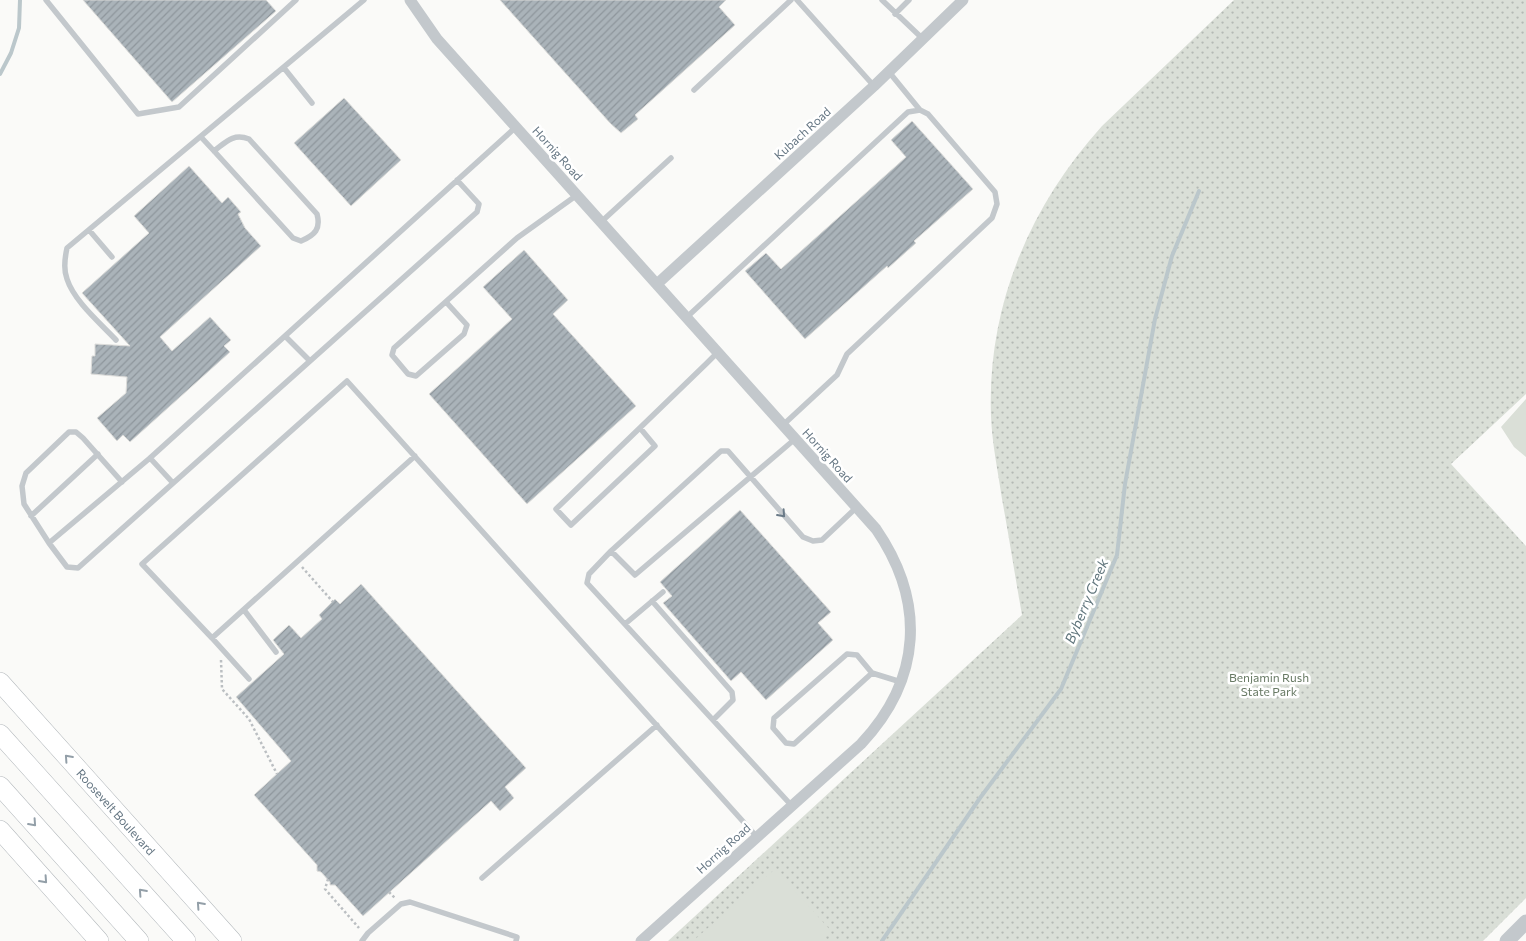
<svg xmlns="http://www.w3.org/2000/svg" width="1526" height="941" font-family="Commissioner,sans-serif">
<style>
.park{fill:url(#park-dots)}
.pitch{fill:#dadfd7}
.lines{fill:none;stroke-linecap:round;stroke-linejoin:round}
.stream{stroke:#bbc7cb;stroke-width:4}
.building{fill:url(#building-hatch);stroke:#dcdcda}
.trunk-casing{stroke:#b4b9bd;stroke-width:20}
.path{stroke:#bbbfc2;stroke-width:2.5;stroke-dasharray:2.5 2.5;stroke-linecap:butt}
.service{stroke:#c3c8cc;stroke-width:5.5}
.minor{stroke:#c3c8cc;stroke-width:11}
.tertiary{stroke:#c3c8cc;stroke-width:15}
.trunk{stroke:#fff;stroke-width:19}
.oneway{stroke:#6a7a87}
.oneway2{stroke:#939fa8}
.labels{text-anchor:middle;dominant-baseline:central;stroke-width:5;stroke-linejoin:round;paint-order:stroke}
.street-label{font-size:12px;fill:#657683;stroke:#fff}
.park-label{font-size:12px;fill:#687a64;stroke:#fff}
.water-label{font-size:14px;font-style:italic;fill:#60757c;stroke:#fff}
</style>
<defs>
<pattern id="park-dots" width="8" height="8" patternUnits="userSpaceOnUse" patternTransform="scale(1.25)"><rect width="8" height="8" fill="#dadfd7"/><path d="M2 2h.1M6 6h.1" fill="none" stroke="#b4b9b4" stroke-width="1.8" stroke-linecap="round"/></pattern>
<pattern id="building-hatch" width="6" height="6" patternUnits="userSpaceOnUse" patternTransform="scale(1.25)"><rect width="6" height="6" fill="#aab3b9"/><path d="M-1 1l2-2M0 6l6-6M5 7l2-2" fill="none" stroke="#8e969c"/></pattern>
</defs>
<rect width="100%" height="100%" fill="#fafaf8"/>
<!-- park -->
<path class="park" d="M 1234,0 L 1526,0 L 1526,394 L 1451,464 L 1526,546 L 1526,898 L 1483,941 L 668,941 L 1022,615 C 1015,576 1009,537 1002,499 C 998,471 992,444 991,416 C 987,307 1029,207 1102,126 Z"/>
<!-- pitch -->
<path class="pitch" d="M 1526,399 L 1526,457 L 1514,447 L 1501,427 Z
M 775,869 L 831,931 L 819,941 L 693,941 Z"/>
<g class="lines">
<!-- stream -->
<path class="stream" d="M 0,74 L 11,53 L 19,28 L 20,0
M 882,941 L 980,798 L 1061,689 L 1117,555 L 1125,484 L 1155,319 L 1172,256 L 1199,191"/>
</g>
<!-- building -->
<path class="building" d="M 83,0 L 266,0 L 276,11 L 172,102 Z
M 500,0 L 726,0 L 719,7 L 735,25 L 635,115 L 638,119 L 621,133 L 610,123 Z
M 344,98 L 401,160 L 351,206 L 294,143 Z
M 912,121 L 973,189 L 914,241 L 916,243 L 888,268 L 887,266 L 805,339 L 745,271 L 766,253 L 781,269 L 906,157 L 891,140 Z
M 189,166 L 222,203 L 228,197 L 241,212 L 238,214 L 245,228 L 261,246 L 160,337 L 172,351 L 210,317 L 231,340 L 224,346 L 230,352 L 130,442 L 123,435 L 117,441 L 97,418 L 126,393 L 127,377 L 91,374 L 92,356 L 95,356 L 95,344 L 130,346 L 82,293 L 149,233 L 134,216 Z
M 524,250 L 568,300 L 553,314 L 636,406 L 527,504 L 429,394 L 512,319 L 483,287 Z
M 740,510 L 831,612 L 818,623 L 833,640 L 766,700 L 741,672 L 731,681 L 663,603 L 672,596 L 660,582 Z
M 361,584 L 526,768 L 505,787 L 514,798 L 500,811 L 491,801 L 363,916 L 335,885 L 330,885 L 330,882 L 321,872 L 317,871 L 317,865 L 254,795 L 291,761 L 236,697 L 284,654 L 273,640 L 289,625 L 301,638 L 322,619 L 319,615 L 335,599 L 340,604 Z"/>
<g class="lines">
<!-- trunk casing -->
<g class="trunk-casing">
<g id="trunk">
<path id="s1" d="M 0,682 L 232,941"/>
<path d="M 0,734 L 186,941"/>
<path d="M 0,786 L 139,941"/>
<path d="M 0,830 L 99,941"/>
</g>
</g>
<!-- path -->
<path class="path" d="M 302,567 L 333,602
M 221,660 L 222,689 L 249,719 L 277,774
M 328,879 L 325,889 L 359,928
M 389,892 L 395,898"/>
<!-- service -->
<path class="service" d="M 46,0 L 138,114 L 179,107 L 296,0
M 797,0 L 874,86
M 882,0 L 923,39
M 895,14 L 909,0
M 284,68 L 312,103
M 889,72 L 920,110
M 694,90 L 791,0
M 201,137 L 214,151 L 293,238 L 301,241 C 315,235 321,229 317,214 L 249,139 C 233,133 226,142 214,151
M 457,180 L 479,204 L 477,212 L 78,568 L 67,567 L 49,543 L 150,458 L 516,127
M 601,222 L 671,158
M 89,230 L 112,257
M 446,302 L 467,325 L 464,334 L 416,376 L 408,374 L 392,355 L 394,348 L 517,238 L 577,195
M 687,317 L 908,112 L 920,110 L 928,114 L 995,192 L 997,204 L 992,218 L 847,354 L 837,375 L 783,425
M 285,336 L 310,361
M 116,340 C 100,323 74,301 67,279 C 63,269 65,257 67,248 L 364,0
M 640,428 L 655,446 L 571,525 L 556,509 L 707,363 L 718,352
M 415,456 L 212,638 L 142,564 L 347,381 L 757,837
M 150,458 L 173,483
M 31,516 L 98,454
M 49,543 L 24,504 L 22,486 L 26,473 L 69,432 L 76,432 L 83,438 L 122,482
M 611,551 L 721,451 L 728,451 L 803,537 L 813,541 L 822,540 L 857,507
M 652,601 L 732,692 L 733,700 L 713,720
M 244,610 L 276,652
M 625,624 L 663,592
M 212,638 L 249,679
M 872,673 L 857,655 L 847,654 L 774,718 L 773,728 L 786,743 L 794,744 L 872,673 L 901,682
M 792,806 L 587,583 L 589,574 L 611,551 L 635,575 L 795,439
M 482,878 L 657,725
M 362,941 L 368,933 L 401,904 L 410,902 L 517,937 L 516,941"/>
<!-- minor -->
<path class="minor" d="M 410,0 L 437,39 L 876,529 C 926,602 922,679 861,744 L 641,941
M 657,284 L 874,86 L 963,0"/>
<!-- tertiary -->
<path class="tertiary" d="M 1507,941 L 1526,922"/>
<!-- trunk -->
<use href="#trunk" class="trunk"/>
</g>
<!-- one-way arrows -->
<defs><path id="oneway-chevron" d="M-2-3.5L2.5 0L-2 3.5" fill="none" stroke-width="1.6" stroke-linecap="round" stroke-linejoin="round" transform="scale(1.25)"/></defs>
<use class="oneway" href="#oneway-chevron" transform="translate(782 514) rotate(48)"/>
<g class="oneway2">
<use href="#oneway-chevron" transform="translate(68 758) rotate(-132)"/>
<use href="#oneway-chevron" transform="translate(33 823) rotate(48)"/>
<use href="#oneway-chevron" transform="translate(44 880) rotate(48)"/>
<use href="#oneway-chevron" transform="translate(142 892) rotate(-132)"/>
<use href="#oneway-chevron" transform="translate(200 905) rotate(-132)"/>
</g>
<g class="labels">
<!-- street labels -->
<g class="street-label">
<text transform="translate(802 133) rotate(-42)">Kubach Road</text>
<text transform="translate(558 153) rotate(48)">Hornig Road</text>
<text transform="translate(828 455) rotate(48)">Hornig Road</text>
<text stroke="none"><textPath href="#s1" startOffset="174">Roosevelt Boulevard</textPath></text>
<text transform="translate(723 848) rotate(-42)">Hornig Road</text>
</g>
<!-- park labels -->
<g class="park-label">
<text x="1269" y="677">Benjamin Rush<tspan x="1269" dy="14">State Park</tspan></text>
</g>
<!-- water labels -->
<g class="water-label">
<text transform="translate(1086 601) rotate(-67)">Byberry Creek</text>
</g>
</g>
</svg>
